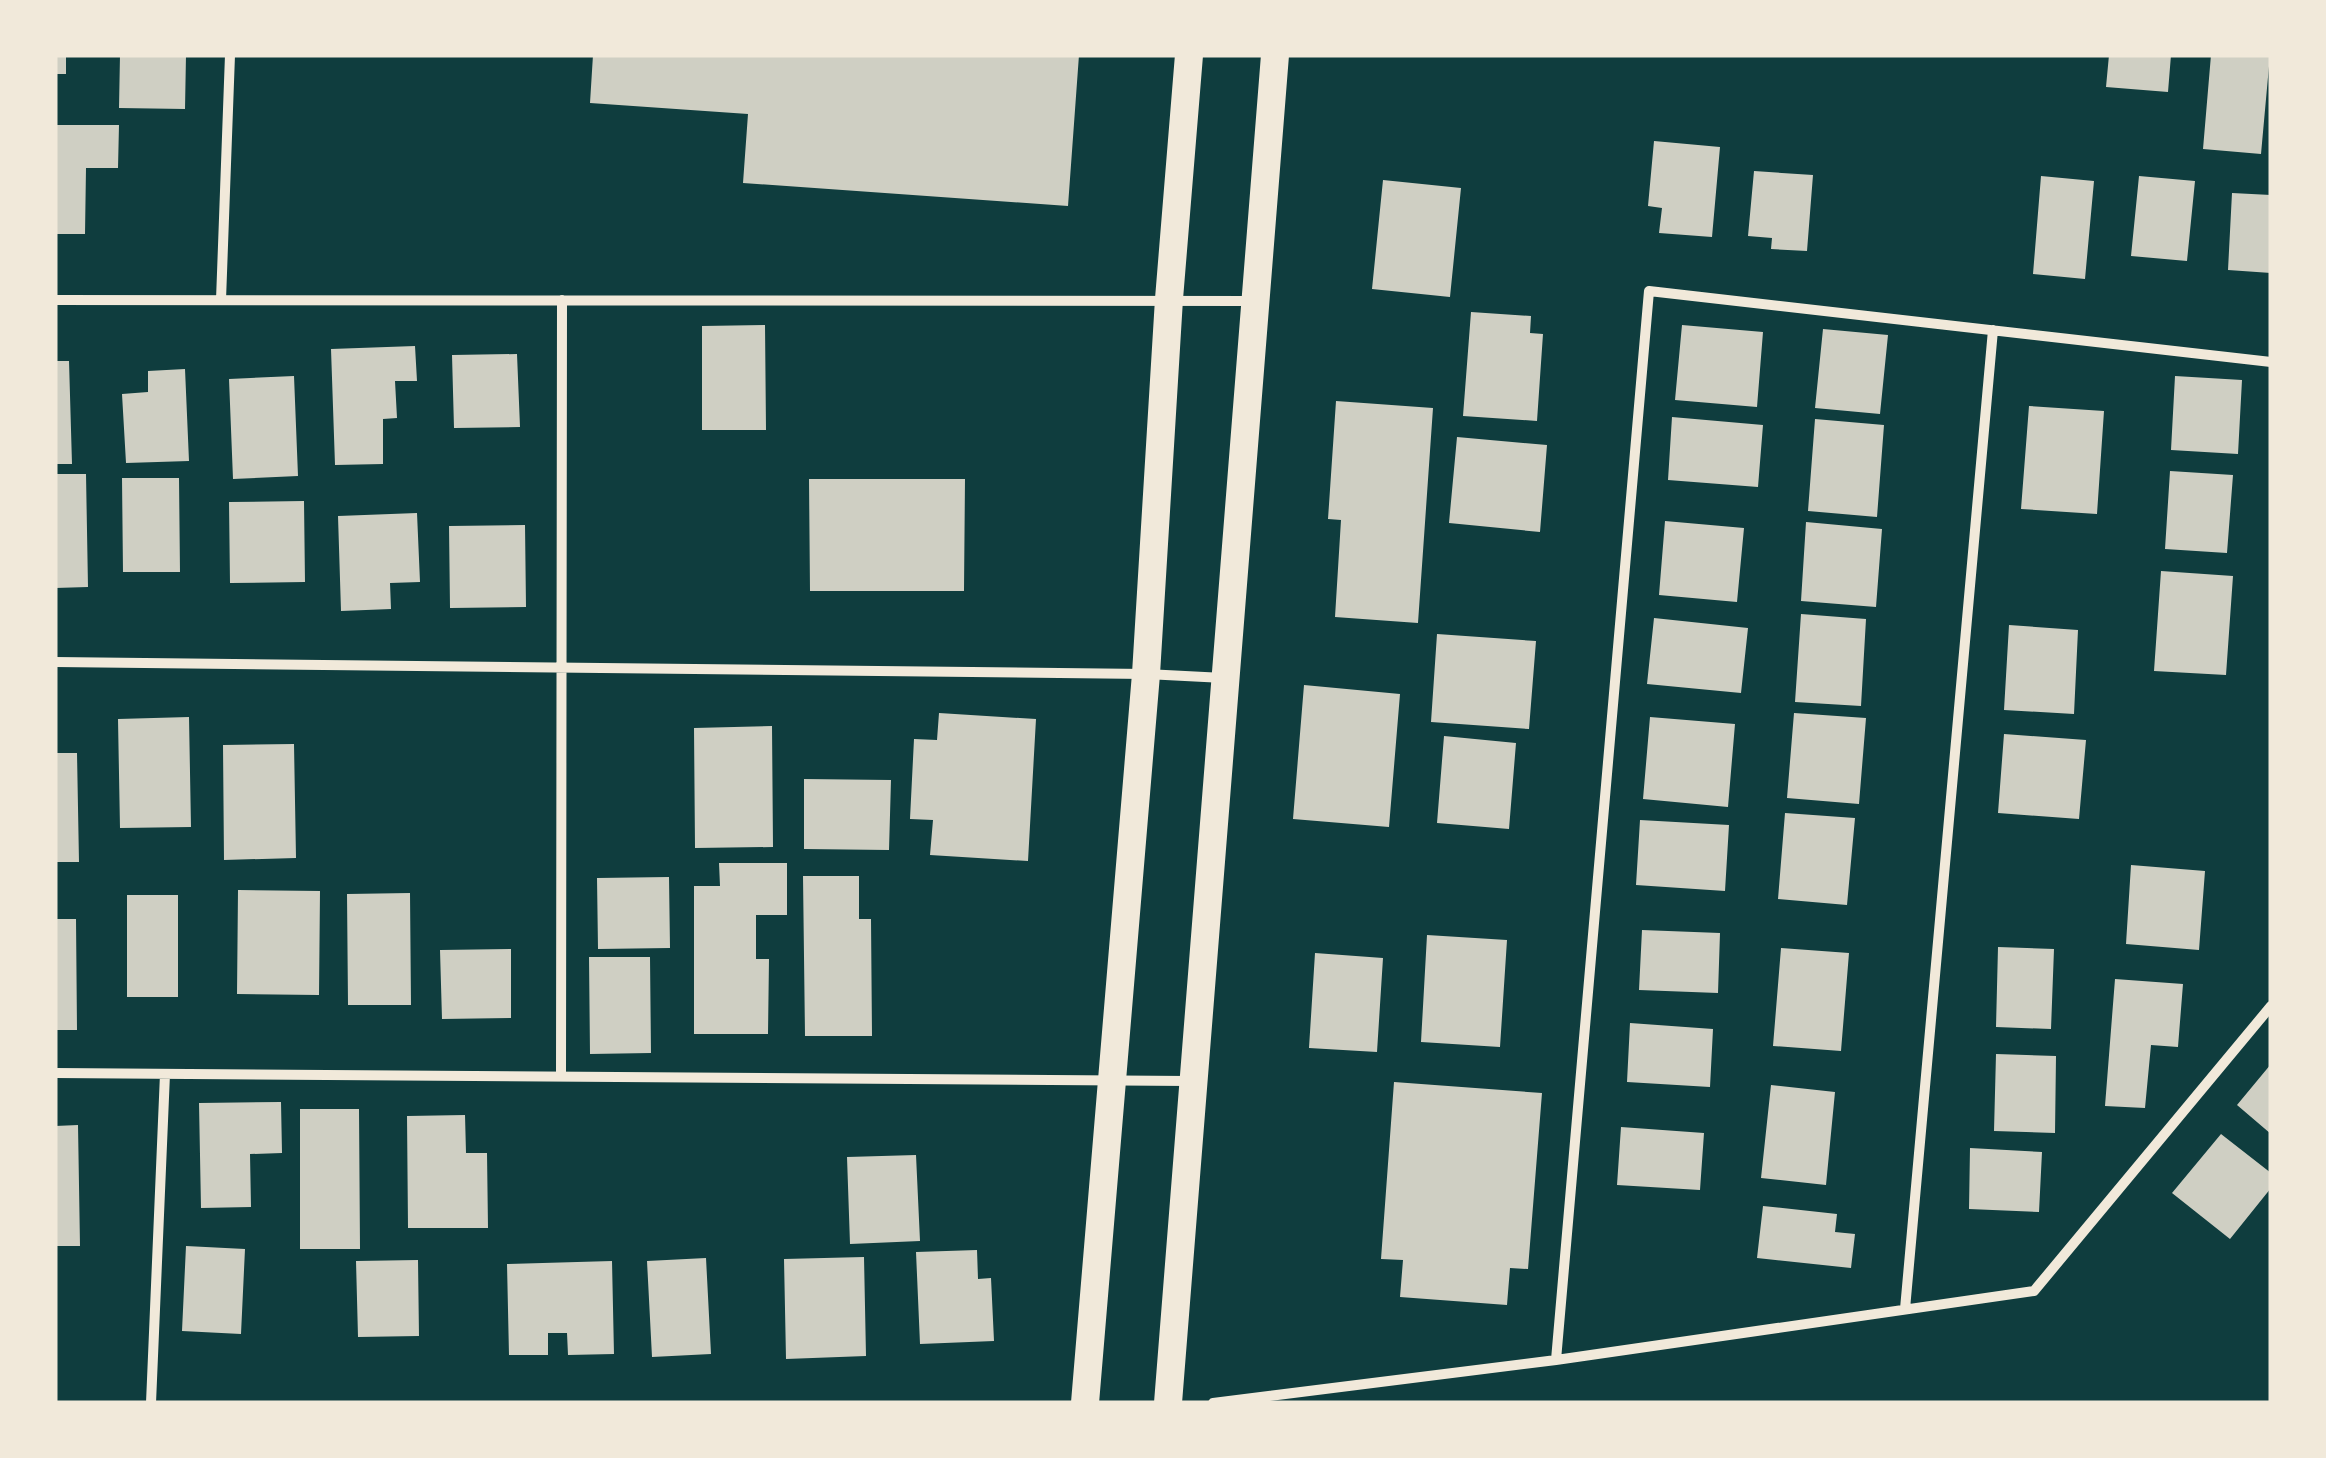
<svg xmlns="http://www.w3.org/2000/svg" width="2326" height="1458" font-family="'Sofia Sans Condensed',sans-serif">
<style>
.building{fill:#cfcfc3}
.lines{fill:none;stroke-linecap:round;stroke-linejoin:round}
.minor{stroke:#f1e9da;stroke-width:10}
.trunk{stroke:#f1e9da;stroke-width:28}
</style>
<rect width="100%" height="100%" fill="#0f3d3e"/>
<!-- building -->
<path class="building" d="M 55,55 L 66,55 L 66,74 L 55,74 Z
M 120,55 L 186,55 L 185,109 L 119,108 Z
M 593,55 L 1079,55 L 1068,206 L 743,183 L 748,114 L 590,103 Z
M 2109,55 L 2171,55 L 2168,92 L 2106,87 Z
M 2211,55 L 2270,55 L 2261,154 L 2203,149 Z
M 55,125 L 119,125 L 118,168 L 86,168 L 85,234 L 55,234 Z
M 1654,141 L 1720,147 L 1712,237 L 1659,233 L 1662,208 L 1648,206 Z
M 1754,171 L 1813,175 L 1807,251 L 1771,249 L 1772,238 L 1748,236 Z
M 2041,176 L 2094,181 L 2085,279 L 2033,274 Z
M 2139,176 L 2195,181 L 2187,261 L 2131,256 Z
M 1383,180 L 1461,188 L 1450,297 L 1372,289 Z
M 2232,193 L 2271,195 L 2271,273 L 2228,270 Z
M 1471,312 L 1531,316 L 1530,333 L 1543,334 L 1537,421 L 1463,416 Z
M 765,325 L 766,430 L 702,430 L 702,326 Z
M 1682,325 L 1763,332 L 1757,407 L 1675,400 Z
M 1823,329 L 1888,335 L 1880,414 L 1815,408 Z
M 415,346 L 417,381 L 395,381 L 397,418 L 383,419 L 383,464 L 335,465 L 331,349 Z
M 517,354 L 520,427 L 454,428 L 452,355 Z
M 55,361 L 69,361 L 72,464 L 55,464 Z
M 185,369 L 189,461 L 126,463 L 122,394 L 148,392 L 148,371 Z
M 294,376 L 298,476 L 233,479 L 229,379 Z
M 2175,376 L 2242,380 L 2238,454 L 2171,450 Z
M 1336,401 L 1433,408 L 1418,623 L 1335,617 L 1341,520 L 1328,519 Z
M 2029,406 L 2104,411 L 2097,514 L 2021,509 Z
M 1672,417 L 1763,425 L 1758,487 L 1668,480 Z
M 1815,419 L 1884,425 L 1877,517 L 1808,511 Z
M 1457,437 L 1547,445 L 1540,532 L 1449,523 Z
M 2170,471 L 2233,475 L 2227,553 L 2165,549 Z
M 55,474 L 86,474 L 88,587 L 55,588 Z
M 122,478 L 179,478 L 180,572 L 123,572 Z
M 809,479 L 965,479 L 964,591 L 810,591 Z
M 304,501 L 305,582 L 230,583 L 229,502 Z
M 417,513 L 420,582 L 390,583 L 391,609 L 341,611 L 338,516 Z
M 1665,521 L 1744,528 L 1737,602 L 1659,595 Z
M 1806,522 L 1882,529 L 1876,607 L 1801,601 Z
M 525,525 L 526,607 L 450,608 L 449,526 Z
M 2161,571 L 2233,576 L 2226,675 L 2154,671 Z
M 1801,614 L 1866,619 L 1861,706 L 1795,702 Z
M 1654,618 L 1748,628 L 1741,693 L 1647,684 Z
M 2009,625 L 2078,630 L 2074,714 L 2004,710 Z
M 1437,634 L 1536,641 L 1529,729 L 1431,722 Z
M 1304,685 L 1400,694 L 1389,827 L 1293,819 Z
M 939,713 L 1036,719 L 1028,861 L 930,855 L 933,820 L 910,819 L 914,739 L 937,740 Z
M 1794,713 L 1866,718 L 1859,804 L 1787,798 Z
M 189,717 L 191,827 L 120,828 L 118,719 Z
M 1650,717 L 1735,724 L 1728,807 L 1643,799 Z
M 772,726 L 773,847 L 695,848 L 694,728 Z
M 2004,734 L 2086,740 L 2079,819 L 1998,813 Z
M 1444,736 L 1516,743 L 1509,829 L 1437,823 Z
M 294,744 L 296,858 L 224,860 L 223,745 Z
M 55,753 L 77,753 L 79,862 L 55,862 Z
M 804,779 L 891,780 L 889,850 L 804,849 Z
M 1785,813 L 1855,818 L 1847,905 L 1778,899 Z
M 1640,820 L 1729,825 L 1725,891 L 1636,885 Z
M 719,863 L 787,863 L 787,915 L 756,915 L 756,959 L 769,959 L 768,1034 L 694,1034 L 694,886 L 720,886 Z
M 2131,865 L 2205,871 L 2199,950 L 2126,944 Z
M 803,876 L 859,876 L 859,919 L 871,919 L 872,1036 L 805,1036 Z
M 669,877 L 670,948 L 598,949 L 597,878 Z
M 238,890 L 320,891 L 319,995 L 237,994 Z
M 410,893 L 411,1005 L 348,1005 L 347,894 Z
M 127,895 L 178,895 L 178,997 L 127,997 Z
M 55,919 L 76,919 L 77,1030 L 55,1030 Z
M 1642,930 L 1720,933 L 1718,993 L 1639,990 Z
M 1427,935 L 1507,940 L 1500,1047 L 1421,1042 Z
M 1998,947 L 2054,949 L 2051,1029 L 1996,1027 Z
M 1781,948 L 1849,953 L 1841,1051 L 1773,1046 Z
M 511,949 L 511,1018 L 442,1019 L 440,950 Z
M 1315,953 L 1383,958 L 1377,1052 L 1309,1048 Z
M 589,957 L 650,957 L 651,1053 L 590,1054 Z
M 2115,979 L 2183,984 L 2178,1047 L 2151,1045 L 2145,1108 L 2105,1106 Z
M 1630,1023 L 1713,1029 L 1710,1087 L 1627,1082 Z
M 1996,1054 L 2056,1056 L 2055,1133 L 1994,1131 Z
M 2271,1064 L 2271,1134 L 2237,1105 Z
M 1394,1082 L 1542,1093 L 1528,1269 L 1510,1268 L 1507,1305 L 1400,1297 L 1403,1260 L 1381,1259 Z
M 1771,1085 L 1835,1092 L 1826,1185 L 1761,1178 Z
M 281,1102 L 282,1153 L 250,1154 L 251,1207 L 201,1208 L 199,1103 Z
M 300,1109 L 359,1109 L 360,1249 L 300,1249 Z
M 465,1115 L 466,1153 L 487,1153 L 488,1228 L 408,1228 L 407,1116 Z
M 78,1125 L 80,1246 L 55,1246 L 55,1126 Z
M 1621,1127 L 1704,1133 L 1700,1190 L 1617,1185 Z
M 2221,1134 L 2271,1173 L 2271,1188 L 2230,1239 L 2172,1193 Z
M 1970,1148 L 2042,1152 L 2039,1212 L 1969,1209 Z
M 916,1155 L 920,1241 L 850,1244 L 847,1157 Z
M 1763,1206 L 1837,1214 L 1835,1232 L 1855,1234 L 1851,1268 L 1757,1258 Z
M 186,1246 L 245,1249 L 241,1334 L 182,1331 Z
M 977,1250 L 978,1279 L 991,1278 L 994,1341 L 920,1344 L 916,1252 Z
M 864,1257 L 866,1356 L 786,1359 L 784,1259 Z
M 706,1258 L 711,1354 L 652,1357 L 647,1261 Z
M 418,1260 L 419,1336 L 358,1337 L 356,1261 Z
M 612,1261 L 614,1354 L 568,1355 L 567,1333 L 548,1333 L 548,1355 L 509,1355 L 507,1264 Z"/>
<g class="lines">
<!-- minor -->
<path class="minor" d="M 55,300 L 1254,301
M 221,300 L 230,55
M 55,662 L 1146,674 L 1224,678
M 55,1073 L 1189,1081
M 561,1076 L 562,300
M 1905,1309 L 1993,330
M 1556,1360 L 1649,291 L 2271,362
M 151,1403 L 165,1074
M 1213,1403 L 1556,1360 L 2034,1291 L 2271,1006"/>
<!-- trunk -->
<path class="trunk" d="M 1085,1403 L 1146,674 L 1169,299 L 1189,55
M 1168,1403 L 1275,55"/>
</g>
<!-- border -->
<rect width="2326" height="1458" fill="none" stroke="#f1e9da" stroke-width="115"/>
</svg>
